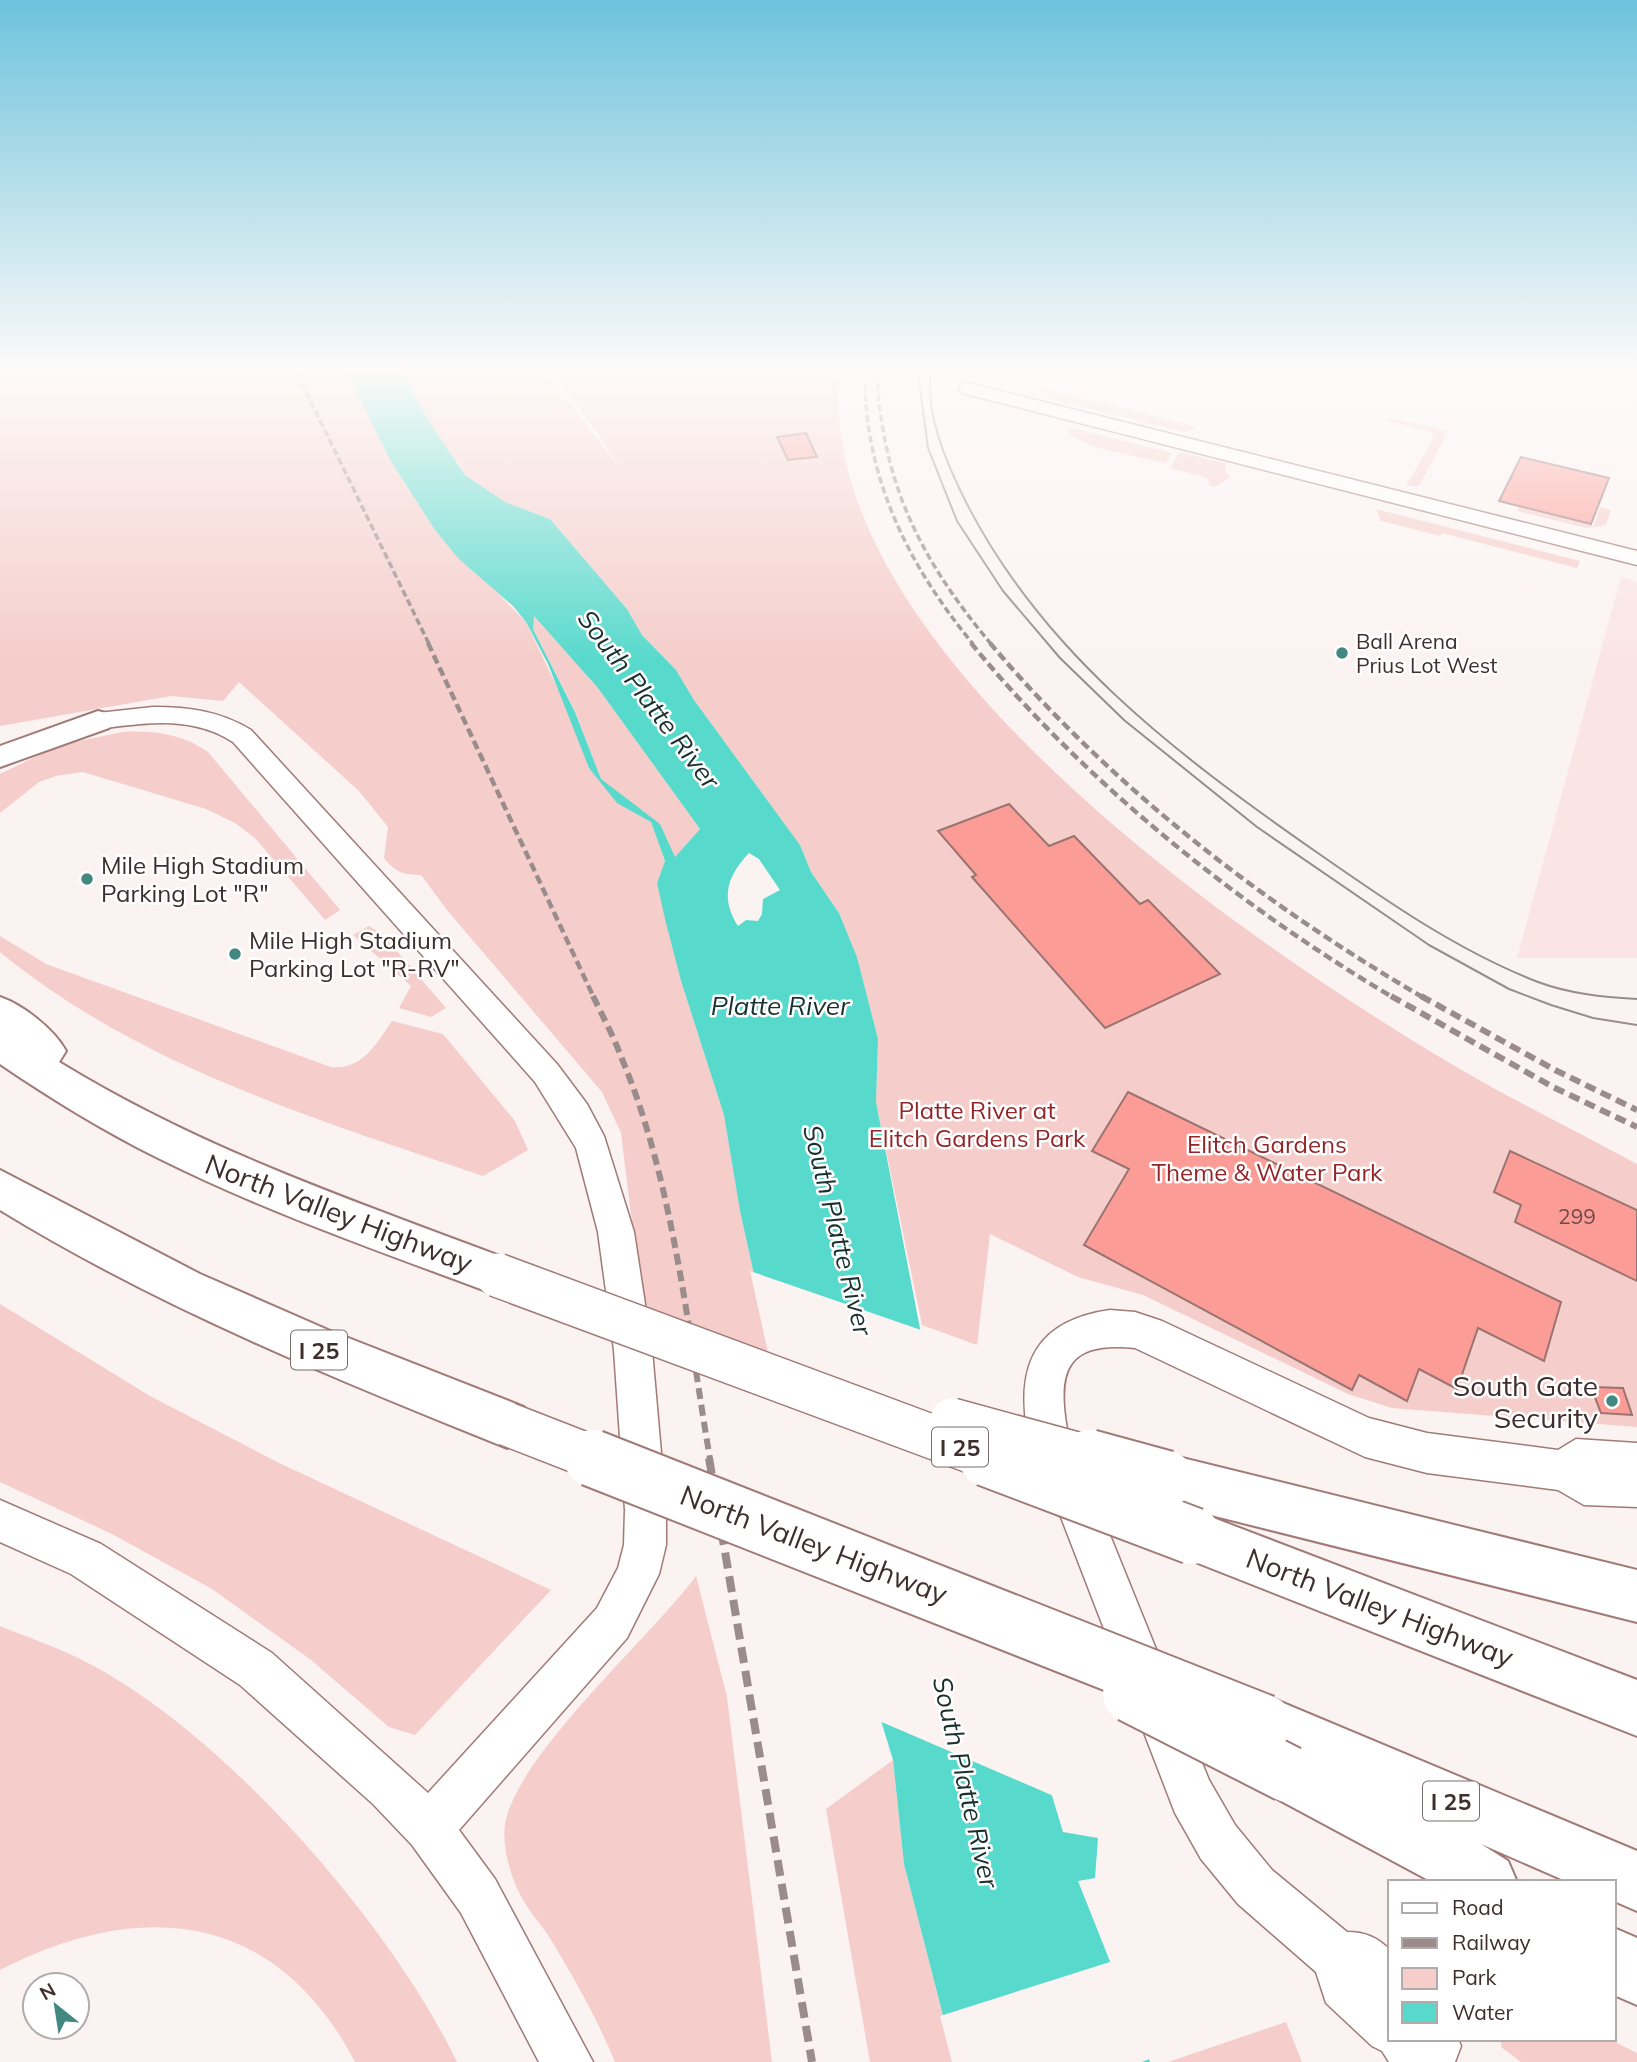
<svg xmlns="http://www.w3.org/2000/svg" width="1637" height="2062" font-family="Mulish,sans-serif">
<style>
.built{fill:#fae5e4}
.green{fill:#f5cdca}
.water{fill:#57d9cc;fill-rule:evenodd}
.pier{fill:#fbf3f2}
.building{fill:#fc9c97;stroke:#997471;stroke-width:2}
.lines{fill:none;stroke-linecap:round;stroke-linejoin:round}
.minor-casing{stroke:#a07a77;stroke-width:3}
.highway-casing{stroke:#a07a77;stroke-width:4}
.minor{fill:#fff;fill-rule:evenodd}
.highway{fill:#fff;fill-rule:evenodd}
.tram{stroke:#998c8b;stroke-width:2}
.rail-far3{stroke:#998c8b;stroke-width:3.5;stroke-dasharray:7 3.5;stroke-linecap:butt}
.rail-far2{stroke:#998c8b;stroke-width:4.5;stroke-dasharray:9 4.5;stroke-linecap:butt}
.rail-far1{stroke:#998c8b;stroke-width:6;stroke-dasharray:11 6;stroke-linecap:butt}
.rail{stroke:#998c8b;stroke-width:8;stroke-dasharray:16 8;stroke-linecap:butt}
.highway-bridge-far1-casing{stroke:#a07a77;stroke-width:46;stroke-linecap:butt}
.highway-bridge-casing{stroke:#a07a77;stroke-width:60;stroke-linecap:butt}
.highway-bridge-far1{stroke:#fff;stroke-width:43}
.highway-bridge{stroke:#fff;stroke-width:56}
.poi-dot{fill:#428881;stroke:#fff;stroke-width:2.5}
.labels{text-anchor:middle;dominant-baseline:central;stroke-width:5;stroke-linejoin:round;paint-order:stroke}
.far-poi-label{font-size:21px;fill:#3e2e2d;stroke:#fff;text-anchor:start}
.number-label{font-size:21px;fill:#6e4a48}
.shield{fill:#fff;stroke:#786d6c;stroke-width:2}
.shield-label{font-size:23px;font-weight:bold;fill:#3e2e2d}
.poi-label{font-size:24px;fill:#3e2e2d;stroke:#fff;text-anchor:start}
.park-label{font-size:24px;fill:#932529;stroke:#fff}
.water-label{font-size:26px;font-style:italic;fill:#1a302d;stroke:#fff}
.near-street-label{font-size:28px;fill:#3e2e2d;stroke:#fff}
.near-poi-label{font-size:28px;fill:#3e2e2d;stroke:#fff;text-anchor:end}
</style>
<rect width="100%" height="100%" fill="#fbf3f2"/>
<!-- built -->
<path class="built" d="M 1621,577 L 1637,582 L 1637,958 L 1517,958 Z"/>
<!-- green -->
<path class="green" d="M 0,373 L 347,373 L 390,460 L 435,530 L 526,622 L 600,777 L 575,711 L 533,629 L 533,615 L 598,688 L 700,829 L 674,858 L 660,824 L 651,822 L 665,861 L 657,883 L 681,981 L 724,1115 L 740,1211 L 778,1383 L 645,1330 L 621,1133 L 602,1092 L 447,910 L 421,875 C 403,875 395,872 384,858 L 388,827 L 359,791 L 239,682 L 223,701 L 171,696 L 0,726 Z
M 403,373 L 546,373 L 620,468 L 593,426 L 551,373 L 840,373 C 810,647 1254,948 1460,1069 C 1518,1103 1578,1132 1637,1164 L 1637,1427 L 1392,1408 L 1348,1394 L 1143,1295 L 1078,1277 L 990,1234 L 977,1345 L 922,1325 L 876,1102 L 878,1039 L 857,957 L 839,913 L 811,872 L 800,845 L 694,700 L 676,670 L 642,635 L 627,609 L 550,519 L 505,502 L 465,475 L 430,423 Z
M 1037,387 L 1193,426 L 1195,429 L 1184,432 L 1046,398 Z
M 1394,419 L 1448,431 L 1442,432 L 1446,435 L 1419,486 L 1406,486 L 1433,439 L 1431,432 L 1385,420 Z
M 1069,429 L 1076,429 L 1172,453 L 1165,463 C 1139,456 1085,450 1067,431 Z
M 1178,452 L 1226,463 L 1225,471 L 1230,477 L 1215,487 L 1209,485 L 1208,478 L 1171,468 Z
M 1519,507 L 1594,526 L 1600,507 L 1611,510 L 1606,525 L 1587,528 L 1517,511 Z
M 1376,509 L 1580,561 L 1577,568 L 1442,533 L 1440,536 L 1381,521 Z
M 122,732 C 154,730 182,734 208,752 L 340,910 L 325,920 L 255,838 L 235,823 L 206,809 L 83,772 L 56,776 L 39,782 L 0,813 L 0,774 L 60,745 Z
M 369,926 L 383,935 L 446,1008 L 431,1017 L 399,1008 L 411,986 L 353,935 Z
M 0,936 L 46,964 L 331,1067 C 363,1070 376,1044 392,1021 L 443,1034 L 515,1121 L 528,1150 L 483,1176 C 314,1118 140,1067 0,952 Z
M 0,1304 L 150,1396 L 277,1462 L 551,1590 L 415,1735 L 389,1727 L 311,1660 L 212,1589 L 112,1534 L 0,1482 Z
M 696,1576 L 727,1697 L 772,2062 L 615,2062 C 597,2018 573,1976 548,1935 C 539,1922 528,1910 521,1896 C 510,1876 502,1846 505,1824 C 517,1755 651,1637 696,1576 Z
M 0,1626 C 29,1638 60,1648 88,1663 C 225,1734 390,1923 457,2062 L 355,2062 C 276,1911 142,1897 0,1970 Z
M 893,1760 L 904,1864 L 955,2062 L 870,2062 L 826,1809 Z
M 1286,2022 L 1302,2062 L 1168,2062 Z
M 1501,2039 L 1609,2039 L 1637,2053 L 1637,2062 L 1521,2062 L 1501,2047 Z"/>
<!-- water -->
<path class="water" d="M 347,373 L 403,373 L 430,423 L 465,475 L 505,502 L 550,519 L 627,609 L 642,635 L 676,670 L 694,700 L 800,845 L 811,872 L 839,913 L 857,957 L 878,1039 L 876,1102 L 937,1416 L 1063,1832 L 1098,1838 L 1095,1878 L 1078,1881 L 1150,2062 L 955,2062 L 904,1864 L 893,1760 L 778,1383 L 740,1211 L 724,1115 L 681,981 L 665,919 L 657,883 L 665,861 L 651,822 L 617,803 L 589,768 L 548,664 L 526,622 L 513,606 L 459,559 L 435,530 L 390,460 ZM 534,616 L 598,688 L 700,829 L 675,857 L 660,824 L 601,779 L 575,712 L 533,629 ZM 749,853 L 759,859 L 780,890 L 763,899 L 762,914 L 758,921 L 746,920 L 738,926 C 720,898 727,876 749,853 Z"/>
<!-- pier -->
<path class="pier" d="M 750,1271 L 927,1332 L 941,1416 L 1056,1797 L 877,1720 L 775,1384 Z
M 1113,1961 L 1152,2058 L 1142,2062 L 952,2062 L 940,2016 Z"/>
<!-- building -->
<path class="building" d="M 806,433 L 817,457 L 788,460 L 777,437 Z
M 1521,457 L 1609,478 L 1591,524 L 1499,501 Z
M 1009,804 L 1049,846 L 1074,836 L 1140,904 L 1148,900 L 1220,974 L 1105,1028 L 972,877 L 976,875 L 938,831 Z
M 1128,1092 L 1561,1302 L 1544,1361 L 1478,1328 L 1457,1389 L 1419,1369 L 1407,1401 L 1359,1375 L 1352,1390 L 1084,1245 L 1129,1169 L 1092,1151 Z
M 1510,1151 L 1637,1210 L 1637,1281 L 1515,1222 L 1521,1205 L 1494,1192 Z
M 1591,1387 L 1623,1388 L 1632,1415 L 1601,1413 Z"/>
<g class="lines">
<!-- minor casing -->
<g class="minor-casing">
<path id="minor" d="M 968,383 L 1637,551 L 1637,565 L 962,393 L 959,389 L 962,385 Z
M 153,707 C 189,707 220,711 251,730 L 557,1064 L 587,1104 L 604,1136 L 634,1232 L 652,1350 L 666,1510 L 666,1545 L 659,1574 L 627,1638 L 459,1830 L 495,1879 L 593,2062 L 539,2062 L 461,1913 L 412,1845 L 373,1804 L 240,1685 L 71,1574 L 0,1542 L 0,1500 L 101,1544 L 272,1653 L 428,1793 L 597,1608 L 618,1568 L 624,1545 L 625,1510 L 614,1350 L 598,1232 L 576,1148 L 535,1082 L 233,742 C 191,715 145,723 98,729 L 89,727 L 85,721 L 89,715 L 98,713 Z
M 1110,1310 L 1135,1312 L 1162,1321 L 1369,1418 L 1427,1433 L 1558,1450 L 1576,1439 L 1637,1443 L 1637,1507 L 1584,1505 L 1558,1490 L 1427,1473 L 1365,1457 L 1135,1348 C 1069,1341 1056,1368 1067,1429 L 1209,1780 L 1235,1825 L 1272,1870 L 1347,1932 C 1365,1932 1377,1937 1390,1950 L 1390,2039 L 1458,2039 L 1461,2046 L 1455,2062 L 1389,2062 L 1382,2051 L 1372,2046 L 1326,2003 L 1316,1972 L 1238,1904 L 1201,1859 L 1175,1813 L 1027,1429 C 1016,1361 1039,1320 1110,1310 Z"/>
</g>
<!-- highway casing -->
<g class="highway-casing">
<path id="highway" d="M 98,711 L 109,714 L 113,721 L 109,728 L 0,767 L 0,746 Z
M 0,997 C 23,1005 54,1029 66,1051 L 59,1062 C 202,1150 357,1202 513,1261 L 519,1275 L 513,1289 L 497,1295 C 382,1252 266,1212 156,1157 C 102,1130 50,1098 0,1064 Z
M 0,1170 L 200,1274 L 328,1330 L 524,1407 L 531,1424 L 524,1441 L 507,1448 C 333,1378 160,1308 0,1210 Z
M 1166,1454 L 1637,1570 L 1637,1622 L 1195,1511 L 1637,1680 L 1637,1736 L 1175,1554 L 1167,1536 L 1175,1518 L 1193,1511 L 1148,1497 L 1141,1479 L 1148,1461 Z
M 1264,1695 L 1637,1851 L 1637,1911 L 1614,1901 L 1614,1882 L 1568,1882 L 1481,1844 L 1508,1861 L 1517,1882 L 1432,1882 L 1268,1794 L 1259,1774 L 1269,1753 L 1244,1743 L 1236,1723 L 1244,1703 Z
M 1614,1928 L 1637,1938 L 1637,2005 L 1614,1995 Z"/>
</g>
<!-- minor -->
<use href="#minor" class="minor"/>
<!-- highway -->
<use href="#highway" class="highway"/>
<!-- tram -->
<path class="tram" d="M 918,373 L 928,448 L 957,521 L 1003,591 L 1060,658 L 1124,720 L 1257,827 L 1429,945 L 1509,989 L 1551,1005 L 1593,1018 L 1637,1025
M 930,373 C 927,416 944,457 962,494 C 1038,650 1176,754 1315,851 C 1385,900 1458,951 1538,982 C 1570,994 1604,997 1637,999"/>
<!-- rail-far3 -->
<path class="rail-far3" d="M 297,373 L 429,644
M 865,373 C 864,477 908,565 973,644
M 877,373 C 882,484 921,560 991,644"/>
<!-- rail-far2 -->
<path class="rail-far2" d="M 428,643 L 594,998
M 971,643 C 1084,782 1240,907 1394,998
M 990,643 C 1110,786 1263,904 1424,998"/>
<!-- rail-far1 -->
<path class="rail-far1" d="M 593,996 C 603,1017 614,1037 622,1059 C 673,1180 688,1330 710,1459
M 1391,996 L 1553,1087 L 1637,1127
M 1421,996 L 1555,1070 L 1637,1110"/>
<!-- rail -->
<path class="rail" d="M 709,1458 L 812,2062"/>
<!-- highway-bridge-far1 casing -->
<g class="highway-bridge-far1-casing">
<path id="highway-bridge-far1" d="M 497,1275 L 992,1459
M 952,1420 L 1095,1459
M 507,1424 L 597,1459"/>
</g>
<!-- highway-bridge casing -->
<g class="highway-bridge-casing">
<path id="highway-bridge" d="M 592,1458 L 1264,1723
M 987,1458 L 1193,1536
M 1089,1458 L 1166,1479
M 1131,1694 L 1288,1774"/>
</g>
<!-- highway-bridge-far1 -->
<use href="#highway-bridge-far1" class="highway-bridge-far1"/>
<!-- highway-bridge -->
<use href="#highway-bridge" class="highway-bridge"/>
</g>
<!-- sky -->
<linearGradient id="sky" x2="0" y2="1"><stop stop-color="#6ec3dd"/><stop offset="0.56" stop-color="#fdfaf9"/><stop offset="1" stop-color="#fdfaf9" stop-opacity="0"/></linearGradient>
<rect width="1637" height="662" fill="url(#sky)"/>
<!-- markers -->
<g class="poi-dot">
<circle cx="1342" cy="653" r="7"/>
<circle cx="87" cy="879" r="7"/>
<circle cx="235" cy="954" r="7"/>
<circle cx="1612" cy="1401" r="7"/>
</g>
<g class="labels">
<!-- far-poi labels -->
<g class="far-poi-label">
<text x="1356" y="641">Ball Arena<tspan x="1356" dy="24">Prius Lot West</tspan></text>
</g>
<!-- number labels -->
<g class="number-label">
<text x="1577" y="1216">299</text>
</g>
<!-- shield labels -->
<g class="shield">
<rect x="291" y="1330.5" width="56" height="39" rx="5"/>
<rect x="932" y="1427.5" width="56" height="39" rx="5"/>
<rect x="1423" y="1781.5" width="56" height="39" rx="5"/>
</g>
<g class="shield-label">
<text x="319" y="1350">I 25</text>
<text x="960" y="1447">I 25</text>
<text x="1451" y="1801">I 25</text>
</g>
<!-- poi labels -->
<g class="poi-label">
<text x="101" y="865">Mile High Stadium<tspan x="101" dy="28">Parking Lot "R"</tspan></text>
<text x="249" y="940">Mile High Stadium<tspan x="249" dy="28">Parking Lot "R-RV"</tspan></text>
</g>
<!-- park labels -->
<g class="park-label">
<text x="977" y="1110">Platte River at<tspan x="977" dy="28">Elitch Gardens Park</tspan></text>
<text x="1267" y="1144">Elitch Gardens<tspan x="1267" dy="28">Theme &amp; Water Park</tspan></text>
</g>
<!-- water labels -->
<g class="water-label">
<text transform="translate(649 699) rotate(53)">South Platte River</text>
<text x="780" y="1005">Platte River</text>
<text transform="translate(838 1230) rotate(76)">South Platte River</text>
<text transform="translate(966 1782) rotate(77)">South Platte River</text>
</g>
<!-- near-street labels -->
<g class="near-street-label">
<text transform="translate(339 1213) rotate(21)">North Valley Highway</text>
<text transform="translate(814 1544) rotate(21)">North Valley Highway</text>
<text transform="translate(1380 1607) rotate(21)">North Valley Highway</text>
</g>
<!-- near-poi labels -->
<g class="near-poi-label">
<text x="1598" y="1385">South Gate<tspan x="1598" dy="32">Security</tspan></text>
</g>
</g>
<!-- legend -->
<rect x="1388" y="1880" width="228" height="161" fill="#ffffff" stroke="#b2abab" stroke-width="2"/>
<rect x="1402" y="1903" width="35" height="10" fill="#ffffff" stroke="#b2abab" stroke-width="2"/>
<text x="1452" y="1915" font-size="21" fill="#3e2e2d">Road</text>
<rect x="1402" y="1938" width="35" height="10" fill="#998c8b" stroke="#b2abab" stroke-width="2"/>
<text x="1452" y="1950" font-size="21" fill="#3e2e2d">Railway</text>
<rect x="1402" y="1968" width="35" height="21" fill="#f5cdca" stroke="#b2abab" stroke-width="2"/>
<text x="1452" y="1985" font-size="21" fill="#3e2e2d">Park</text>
<rect x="1402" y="2002" width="35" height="21" fill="#57d9cc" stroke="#b2abab" stroke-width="2"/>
<text x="1452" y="2020" font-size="21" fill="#3e2e2d">Water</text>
<!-- north arrow -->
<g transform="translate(56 2006) rotate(330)"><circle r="33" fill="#ffffff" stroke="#b2abab" stroke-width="2"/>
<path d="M0-5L12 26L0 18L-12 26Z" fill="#428881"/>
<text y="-10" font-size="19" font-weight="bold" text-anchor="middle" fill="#3e2e2d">N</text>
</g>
</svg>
